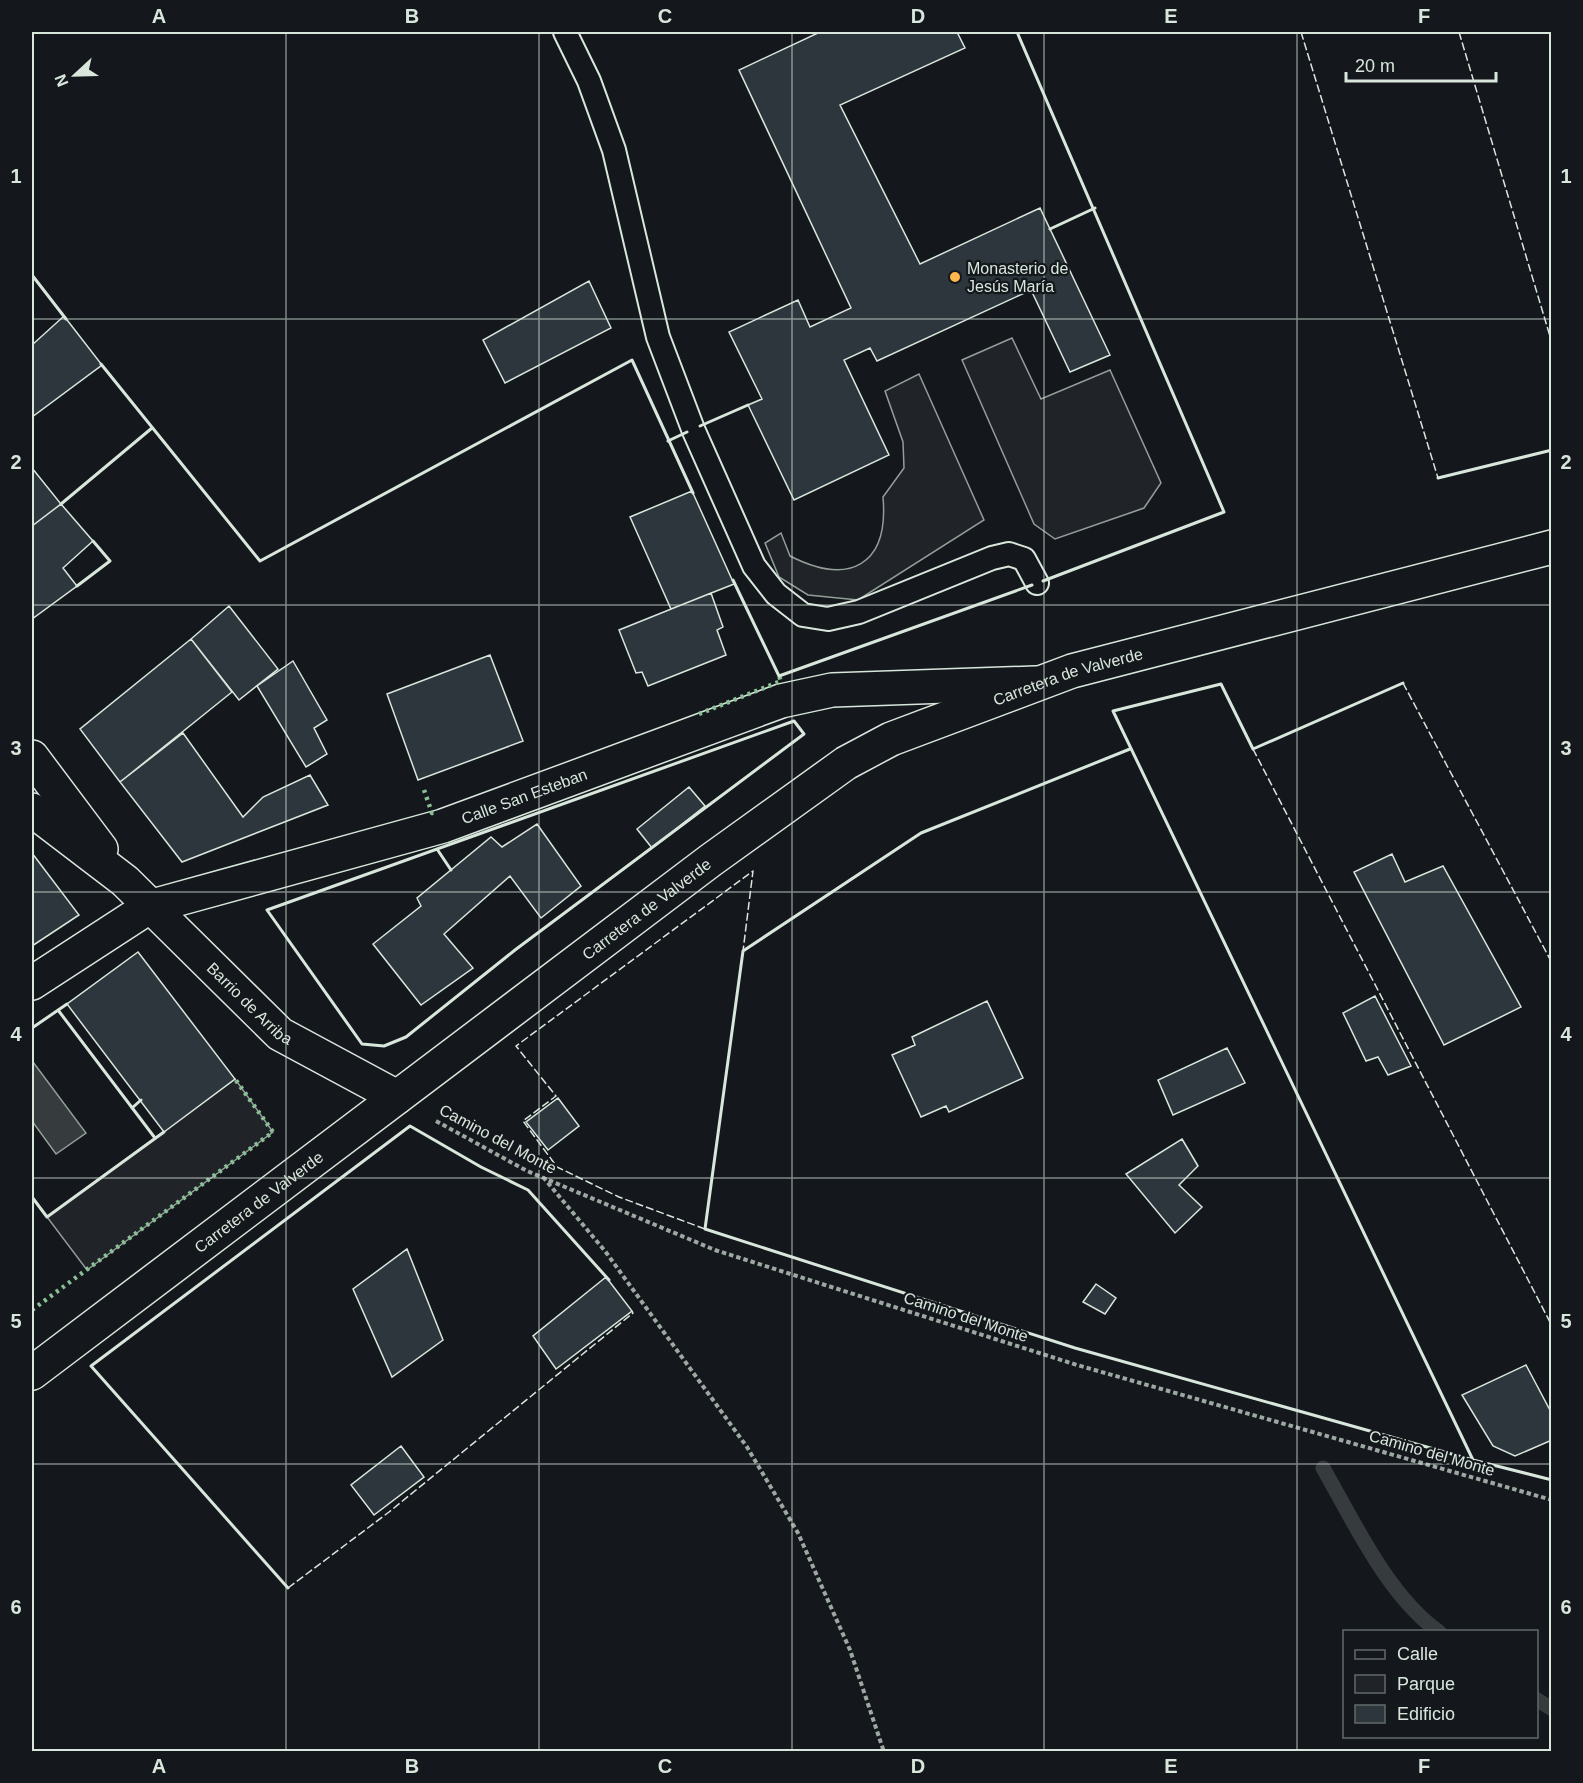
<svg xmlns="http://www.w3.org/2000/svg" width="1583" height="1783" font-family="Arial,sans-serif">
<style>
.green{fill:#202428;stroke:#939e99;stroke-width:1.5}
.water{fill:#363b3e;stroke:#939e99;stroke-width:1.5}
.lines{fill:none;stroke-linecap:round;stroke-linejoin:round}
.stream{stroke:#363b3e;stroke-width:15}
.building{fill:#2c363c;stroke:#d8e6dc;stroke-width:1.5}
.service-casing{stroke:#d8e6dc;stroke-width:26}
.minor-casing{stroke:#d8e6dc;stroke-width:36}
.secondary-casing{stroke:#d8e6dc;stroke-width:36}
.path{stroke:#9da8a2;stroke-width:4;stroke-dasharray:4.5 3;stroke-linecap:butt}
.service{stroke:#14181c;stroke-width:22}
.minor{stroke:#14181c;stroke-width:33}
.secondary{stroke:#14181c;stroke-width:33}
.hedge{stroke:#8ac095;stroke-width:4.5;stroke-dasharray:3 4.5;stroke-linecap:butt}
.fence{stroke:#d8e6dc;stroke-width:1.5;stroke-dasharray:8 3;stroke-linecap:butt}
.wall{stroke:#d8e6dc;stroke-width:3}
.grid{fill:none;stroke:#d8e6dc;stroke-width:1.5;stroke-opacity:0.55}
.poi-dot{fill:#ffb74d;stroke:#14181c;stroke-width:2}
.labels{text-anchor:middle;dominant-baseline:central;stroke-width:4.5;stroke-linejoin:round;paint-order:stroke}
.poi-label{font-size:16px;fill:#d8e6dc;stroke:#14181c;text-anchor:start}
.street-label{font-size:16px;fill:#d8e6dc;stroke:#14181c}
.neatline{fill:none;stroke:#d8e6dc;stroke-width:2}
.grid-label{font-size:20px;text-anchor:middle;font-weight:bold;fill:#d8e6dc}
</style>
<rect width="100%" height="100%" fill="#14181c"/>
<!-- green -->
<path class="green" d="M 1012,338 L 1041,399 L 1110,370 L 1161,483 L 1144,508 L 1055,539 L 1034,524 L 962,360 Z
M 919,374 L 984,520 L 858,600 L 808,595 L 779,577 L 765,543 L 781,533 L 790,556 C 849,586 889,566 883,497 L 904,468 L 903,442 L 885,391 Z
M 235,1079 L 273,1132 L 87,1270 L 47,1217 Z"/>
<!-- water -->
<path class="water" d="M 33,1062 L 86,1133 L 56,1154 L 32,1121 Z"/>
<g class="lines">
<!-- stream -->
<path class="stream" d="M 1323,1468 C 1354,1522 1388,1596 1439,1632
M 1536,1699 L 1552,1709"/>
</g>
<!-- building -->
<path class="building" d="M 820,32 L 957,32 L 965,48 L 840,105 L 920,264 L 1040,208 L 1110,355 L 1070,372 L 1031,290 L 877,361 L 870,348 L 844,360 L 889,455 L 794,500 L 748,405 L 762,399 L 729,332 L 798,300 L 810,327 L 851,308 L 739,70 Z
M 589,281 L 611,328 L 505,383 L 483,340 Z
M 64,316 L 102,365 L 32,417 L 32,345 Z
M 32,468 L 61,504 L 32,526 Z
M 692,491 L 734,584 L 671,609 L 630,517 Z
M 61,504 L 93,541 L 63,568 L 77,586 L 32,619 L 32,526 Z
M 711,593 L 723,627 L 717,630 L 726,655 L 648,686 L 642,672 L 636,673 L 619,630 Z
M 229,606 L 278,669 L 239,700 L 191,639 Z
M 191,639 L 232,692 L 120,782 L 80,729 Z
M 490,655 L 523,741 L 418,780 L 387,694 Z
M 293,661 L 327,720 L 314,728 L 327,754 L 306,767 L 257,686 Z
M 183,733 L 243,817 L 263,797 L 310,775 L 328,805 L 182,862 L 120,782 Z
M 689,787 L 705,806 L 652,848 L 637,829 Z
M 537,824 L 581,886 L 541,918 L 510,876 L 444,934 L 473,968 L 421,1005 L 373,944 L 421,906 L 417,898 L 491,837 L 502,847 Z
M 32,853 L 79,915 L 32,946 Z
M 1392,854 L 1405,882 L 1443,866 L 1521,1007 L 1444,1045 L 1354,872 Z
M 138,952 L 235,1079 L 164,1132 L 67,1004 Z
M 1375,996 L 1411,1066 L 1388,1075 L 1378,1057 L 1366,1061 L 1343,1013 Z
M 987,1001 L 1023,1078 L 949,1112 L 946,1106 L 921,1117 L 892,1055 L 915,1045 L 912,1037 Z
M 1227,1048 L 1245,1083 L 1173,1115 L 1158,1080 Z
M 558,1098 L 579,1126 L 548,1150 L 526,1122 Z
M 1182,1139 L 1198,1166 L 1179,1185 L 1202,1207 L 1175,1233 L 1126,1174 Z
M 407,1249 L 443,1340 L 392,1377 L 353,1289 Z
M 606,1277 L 632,1311 L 556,1369 L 533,1336 Z
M 1096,1284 L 1116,1298 L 1105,1314 L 1083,1302 Z
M 1526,1365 L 1552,1414 L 1552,1440 L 1515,1456 L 1493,1446 L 1462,1395 Z
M 401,1446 L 424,1477 L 374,1515 L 351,1485 Z"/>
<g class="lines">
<!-- service casing -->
<g class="service-casing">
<path id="service" d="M 565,32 L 589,81 L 614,150 L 658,337 L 693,429 L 754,566 L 776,594 L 803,615 L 828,619 L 859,612 L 992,558 L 1009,554 L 1024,559 L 1037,583"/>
</g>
<!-- minor casing -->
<g class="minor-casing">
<g id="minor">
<path d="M 32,757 L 101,849"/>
<path id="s1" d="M 32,810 L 125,881 L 280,1034 L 397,1097"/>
<path id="s2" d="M 32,983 L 149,907 L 443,826 L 781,701 L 832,690 L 1035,683"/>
</g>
</g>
<!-- secondary casing -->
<g class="secondary-casing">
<g id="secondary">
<path id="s3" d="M 32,1373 L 711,860 L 846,763 L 891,739 L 1072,671 L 1552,547"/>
</g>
</g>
<!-- path -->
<path class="path" d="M 436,1121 L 527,1171 L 715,1250 L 1077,1365 L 1552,1500
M 543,1177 L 605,1251 L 747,1447 L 798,1533 L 850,1650 L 884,1752"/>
<!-- service -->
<use href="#service" class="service"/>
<!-- minor -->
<use href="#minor" class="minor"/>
<!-- secondary -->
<use href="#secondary" class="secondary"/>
<!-- hedge -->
<path class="hedge" d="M 699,714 L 781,681 L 779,676
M 424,790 L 432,813 L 435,812
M 32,1310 L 273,1132 L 235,1079"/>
<!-- fence -->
<path class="fence" d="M 1301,32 L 1438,478
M 1459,32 L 1552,343
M 1403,683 L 1552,963
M 1253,749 L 1552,1326
M 705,1229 L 619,1197 L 557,1167 L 523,1121 L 556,1096 L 516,1046 L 753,871 L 743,951
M 288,1588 L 389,1512 L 633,1313 L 632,1311"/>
<!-- wall -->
<path class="wall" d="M 1017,32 L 1224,512 L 1043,581
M 1050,229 L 1095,208
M 32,275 L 66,319
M 101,364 L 260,561 L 632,360 L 693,493
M 700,426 L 748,405
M 668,441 L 687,432
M 1438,478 L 1552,450
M 61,504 L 152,428
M 733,580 L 779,676 L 1032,585
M 77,586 L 110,561 L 93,541
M 1403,683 L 1253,749 L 1221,684 L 1113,711 L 1473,1460 L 1552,1480
M 794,721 L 804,734 L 515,950 L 406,1037 L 384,1046 L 362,1044 L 267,910 Z
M 1130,749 L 921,833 L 743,951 L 705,1229 L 1075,1348 L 1473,1460
M 437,849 L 451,870
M 58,1010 L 155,1138
M 32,1028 L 67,1004
M 132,1108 L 141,1100
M 32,1197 L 47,1217 L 164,1132
M 288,1588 L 91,1366 L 410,1126 L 481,1167 L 528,1190 L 609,1280"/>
</g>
<!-- grid -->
<path class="grid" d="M 286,32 L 286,1752M 539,32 L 539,1752M 792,32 L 792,1752M 1044,32 L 1044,1752M 1297,32 L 1297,1752M 32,319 L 1552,319M 32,605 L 1552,605M 32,892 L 1552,892M 32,1178 L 1552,1178M 32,1464 L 1552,1464"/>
<!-- markers -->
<circle class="poi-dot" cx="955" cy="277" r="6"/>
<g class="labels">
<!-- poi labels -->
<g class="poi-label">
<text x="967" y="268">Monasterio de<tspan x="967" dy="18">Jesús María</tspan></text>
</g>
<!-- street labels -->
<g class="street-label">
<text stroke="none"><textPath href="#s3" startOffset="1256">Carretera de Valverde</textPath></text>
<text stroke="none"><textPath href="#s2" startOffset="531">Calle San Esteban</textPath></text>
<text stroke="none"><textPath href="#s3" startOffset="770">Carretera de Valverde</textPath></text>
<text stroke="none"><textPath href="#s1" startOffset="292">Barrio de Arriba</textPath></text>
<text transform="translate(498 1139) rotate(28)">Camino del Monte</text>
<text stroke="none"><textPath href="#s3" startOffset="284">Carretera de Valverde</textPath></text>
<text transform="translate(966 1317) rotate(18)">Camino del Monte</text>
<text transform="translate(1432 1453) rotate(16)">Camino del Monte</text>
</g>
</g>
<!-- border -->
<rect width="1583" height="1783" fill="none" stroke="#14181c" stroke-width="66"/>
<!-- legend -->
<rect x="1343" y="1630" width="195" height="108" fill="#14181c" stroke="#626a69" stroke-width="1.5"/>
<rect x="1355" y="1650" width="30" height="9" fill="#14181c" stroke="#626a69" stroke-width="1.5"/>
<text x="1397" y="1660" font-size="18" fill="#d8e6dc">Calle</text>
<rect x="1355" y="1675" width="30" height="18" fill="#202428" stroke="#626a69" stroke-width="1.5"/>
<text x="1397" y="1690" font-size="18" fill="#d8e6dc">Parque</text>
<rect x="1355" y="1705" width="30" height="18" fill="#2c363c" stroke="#626a69" stroke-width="1.5"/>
<text x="1397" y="1720" font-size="18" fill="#d8e6dc">Edificio</text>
<!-- north arrow -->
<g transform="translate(75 75) rotate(248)" stroke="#14181c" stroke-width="4.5" paint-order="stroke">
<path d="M0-4.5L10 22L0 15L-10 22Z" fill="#d8e6dc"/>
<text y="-9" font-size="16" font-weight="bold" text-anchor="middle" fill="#d8e6dc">N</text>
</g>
<!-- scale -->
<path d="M1346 72v9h150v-9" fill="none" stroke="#d8e6dc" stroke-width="3"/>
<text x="1355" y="72" font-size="18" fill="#d8e6dc" stroke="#14181c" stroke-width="4.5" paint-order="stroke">20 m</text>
<rect x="33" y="33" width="1517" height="1717" class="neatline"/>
<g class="grid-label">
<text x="159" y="23">A</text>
<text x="412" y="23">B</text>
<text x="665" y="23">C</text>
<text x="918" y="23">D</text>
<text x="1171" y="23">E</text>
<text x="1424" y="23">F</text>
<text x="16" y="183">1</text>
<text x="1566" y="183">1</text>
<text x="16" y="469">2</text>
<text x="1566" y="469">2</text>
<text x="16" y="755">3</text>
<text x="1566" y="755">3</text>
<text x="16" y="1041">4</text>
<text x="1566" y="1041">4</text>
<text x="16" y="1328">5</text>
<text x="1566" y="1328">5</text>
<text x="16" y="1614">6</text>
<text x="1566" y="1614">6</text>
<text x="159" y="1773">A</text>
<text x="412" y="1773">B</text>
<text x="665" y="1773">C</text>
<text x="918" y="1773">D</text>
<text x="1171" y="1773">E</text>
<text x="1424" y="1773">F</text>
</g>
</svg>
